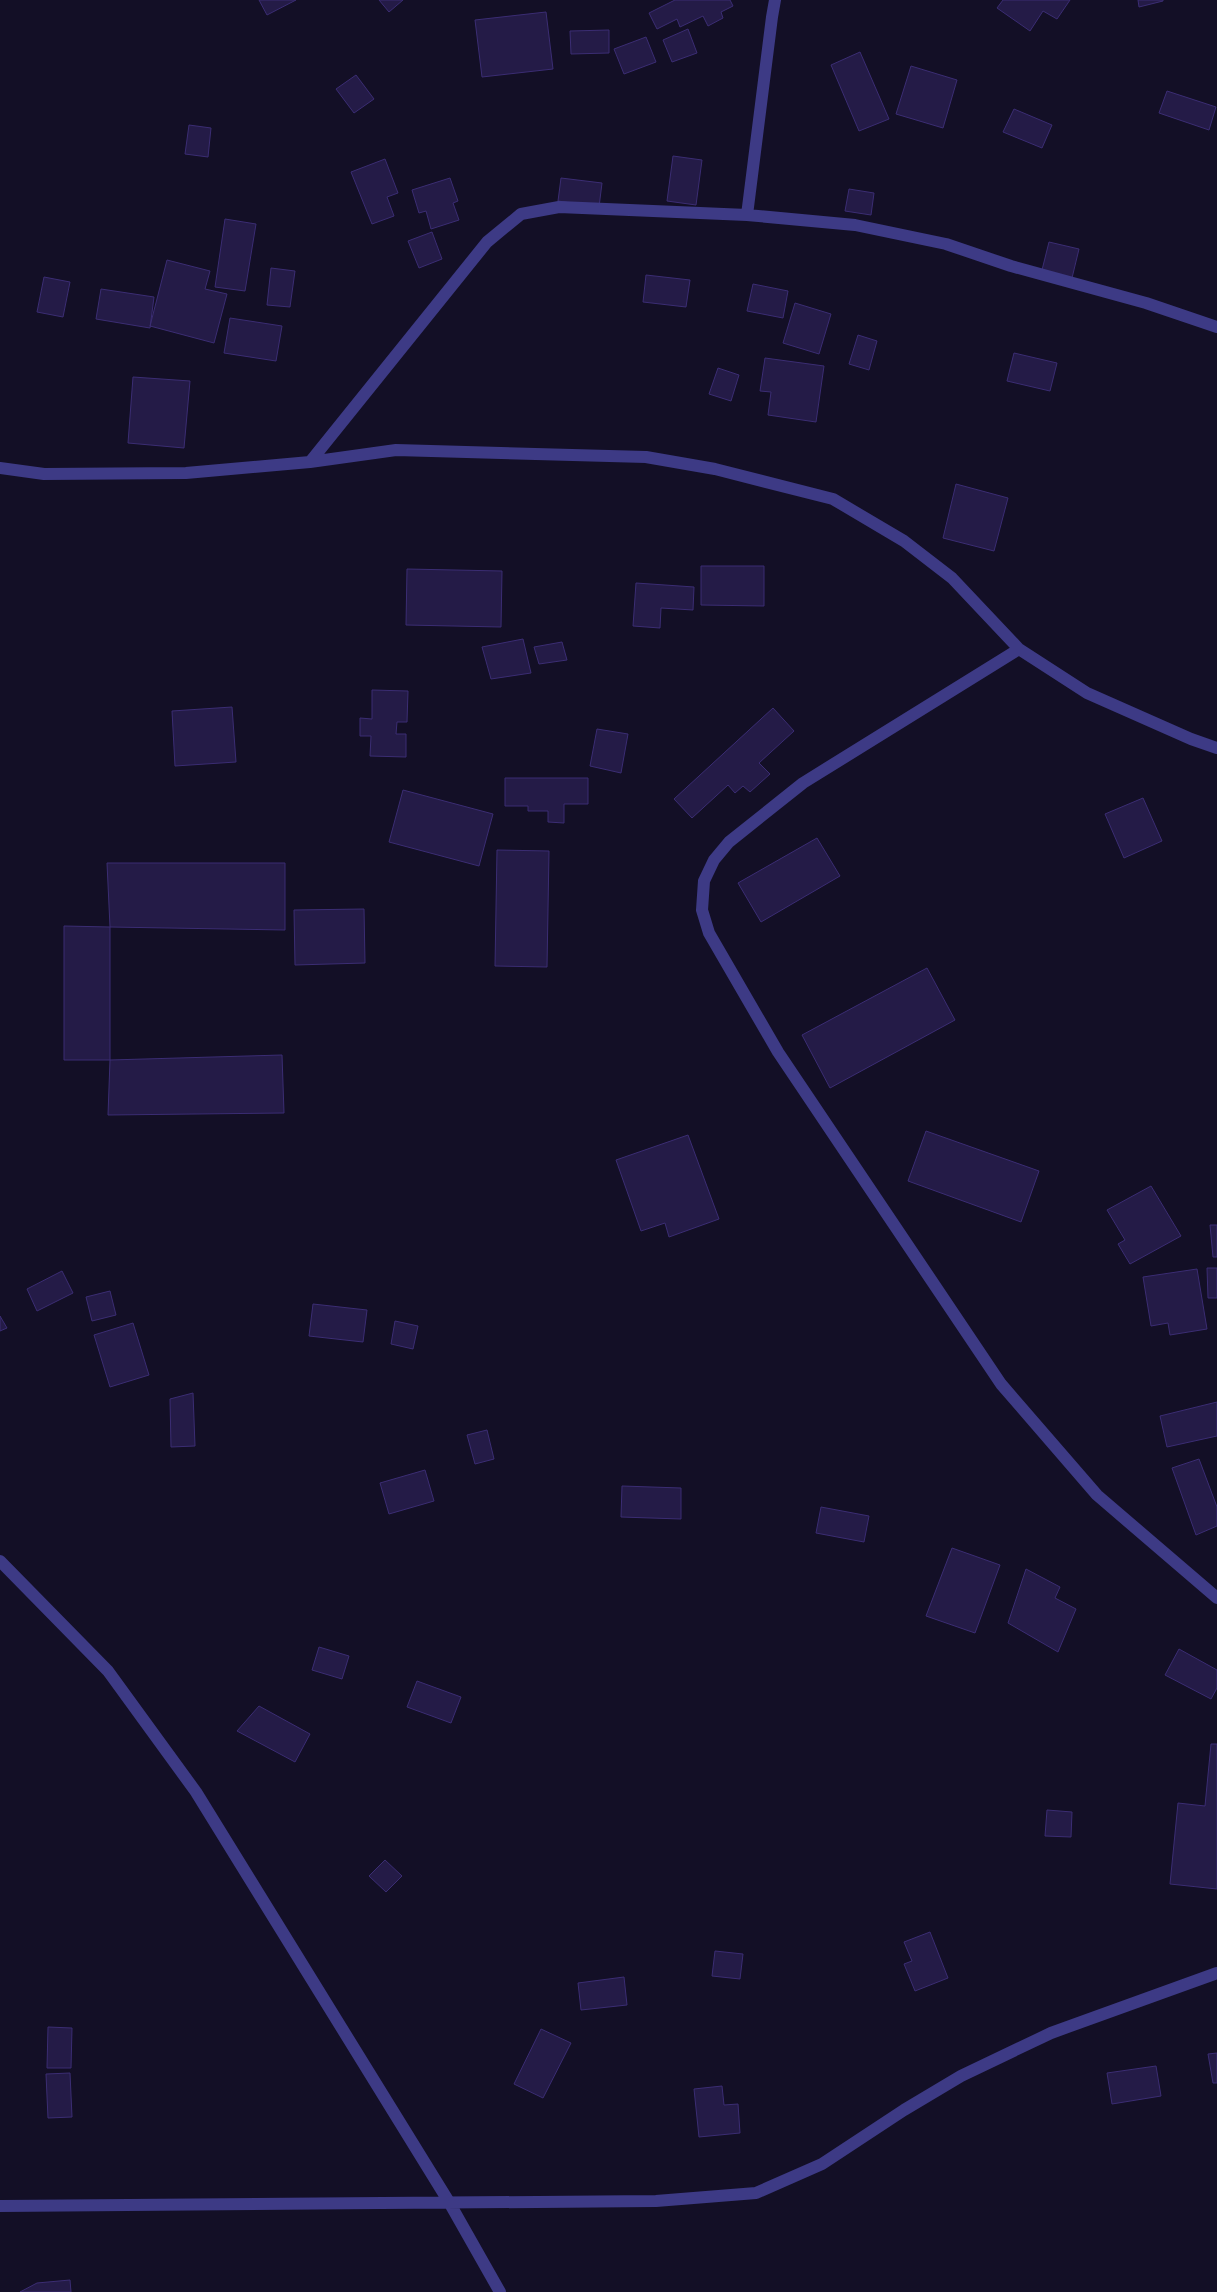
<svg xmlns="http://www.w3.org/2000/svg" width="1217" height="2292" font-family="'Source Sans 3',sans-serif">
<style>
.building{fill:#241b47;stroke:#3b2d73}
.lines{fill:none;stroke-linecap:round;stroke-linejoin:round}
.minor{stroke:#3d3a85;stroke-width:12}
</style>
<rect width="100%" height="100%" fill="#130f26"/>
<!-- building -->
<path class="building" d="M 259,0 L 296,0 L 267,15 Z
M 379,0 L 403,0 L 389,12 Z
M 675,0 L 730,0 L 733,6 L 721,12 L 723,18 L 708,26 L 703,16 L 680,27 L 677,19 L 657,29 L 649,13 Z
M 1003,0 L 1070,0 L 1057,19 L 1043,11 L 1030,31 L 997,8 Z
M 1138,0 L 1163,0 L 1163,1 L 1139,7 Z
M 546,12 L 553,69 L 482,77 L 475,20 Z
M 688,29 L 697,53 L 672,62 L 663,40 Z
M 609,30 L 609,53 L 571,54 L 570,31 Z
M 646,37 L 656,62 L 624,74 L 614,49 Z
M 860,52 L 889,119 L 859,131 L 831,65 Z
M 911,66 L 957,80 L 943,128 L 896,114 Z
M 356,75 L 374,99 L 354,113 L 336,89 Z
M 1167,91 L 1216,107 L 1209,130 L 1159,113 Z
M 1014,109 L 1052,125 L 1042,148 L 1003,132 Z
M 189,125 L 211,128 L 208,157 L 185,154 Z
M 673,156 L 702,160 L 696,205 L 667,201 Z
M 385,159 L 398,193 L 387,197 L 394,216 L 372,224 L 351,172 Z
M 450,178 L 458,201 L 453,203 L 459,220 L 431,229 L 426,211 L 419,213 L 412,190 Z
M 561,178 L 602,183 L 599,207 L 558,201 Z
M 849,189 L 874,193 L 871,215 L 845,211 Z
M 225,219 L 256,224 L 245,291 L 215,287 Z
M 432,232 L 442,259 L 419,268 L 408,241 Z
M 1049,242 L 1079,249 L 1072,278 L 1042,270 Z
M 167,260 L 210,271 L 205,289 L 227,294 L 214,343 L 150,326 Z
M 271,268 L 295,271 L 290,307 L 267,305 Z
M 646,275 L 690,280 L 686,307 L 643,302 Z
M 44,277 L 70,282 L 63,317 L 37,312 Z
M 753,284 L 788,291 L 783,318 L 747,311 Z
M 101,289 L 154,297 L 150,328 L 96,319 Z
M 795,303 L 831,314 L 819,354 L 783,343 Z
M 230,318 L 282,326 L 276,361 L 224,353 Z
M 858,335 L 877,341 L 869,370 L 849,364 Z
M 1014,353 L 1057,363 L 1050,391 L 1007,381 Z
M 765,358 L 824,366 L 816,422 L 768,415 L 771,392 L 760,391 Z
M 718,368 L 739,375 L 731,401 L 709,394 Z
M 133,377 L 190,381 L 184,448 L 128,443 Z
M 956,484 L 1008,498 L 994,551 L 943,538 Z
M 701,566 L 764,566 L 764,606 L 701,605 Z
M 407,569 L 502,571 L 501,627 L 406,625 Z
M 636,583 L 694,587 L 693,610 L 661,608 L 660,628 L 633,626 Z
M 523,639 L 531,673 L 491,679 L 482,647 Z
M 562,642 L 567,660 L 539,664 L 534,647 Z
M 372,690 L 408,691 L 407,722 L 397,722 L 396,734 L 406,734 L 406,757 L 370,756 L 371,736 L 360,736 L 360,718 L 372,719 Z
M 232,707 L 236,762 L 175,766 L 172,711 Z
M 773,708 L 794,731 L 759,763 L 770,774 L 750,792 L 743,786 L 735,793 L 728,785 L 692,818 L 674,799 Z
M 597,729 L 628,734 L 621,773 L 590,766 Z
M 505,778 L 588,778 L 588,804 L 564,804 L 564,823 L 548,822 L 548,811 L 528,811 L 528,806 L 505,806 Z
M 403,790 L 493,814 L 479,866 L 389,842 Z
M 1143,798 L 1162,841 L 1124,858 L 1105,814 Z
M 817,838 L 840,876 L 761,922 L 738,883 Z
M 497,850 L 549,851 L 547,967 L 495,966 Z
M 107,863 L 285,863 L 285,930 L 110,927 Z
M 364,909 L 365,963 L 295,965 L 294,910 Z
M 64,926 L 110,927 L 110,1060 L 64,1060 Z
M 927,968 L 955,1020 L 830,1088 L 802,1035 Z
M 282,1055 L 284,1113 L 108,1115 L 110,1060 Z
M 926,1131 L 1039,1171 L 1021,1222 L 908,1181 Z
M 688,1135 L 719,1219 L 669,1237 L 665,1223 L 641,1231 L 616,1160 Z
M 1151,1186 L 1181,1236 L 1130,1264 L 1118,1244 L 1125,1240 L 1107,1210 Z
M 1210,1225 L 1217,1225 L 1217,1257 L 1213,1257 Z
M 1207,1268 L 1217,1268 L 1217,1298 L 1208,1298 Z
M 1197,1269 L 1207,1329 L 1170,1335 L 1168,1323 L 1151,1326 L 1143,1277 Z
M 62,1271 L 73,1293 L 37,1311 L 27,1289 Z
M 110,1291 L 116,1315 L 92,1321 L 86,1297 Z
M 313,1304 L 367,1310 L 363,1342 L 309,1336 Z
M 0,1316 L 7,1328 L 0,1331 Z
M 395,1321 L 418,1326 L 413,1349 L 391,1344 Z
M 133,1323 L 149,1375 L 110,1387 L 94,1335 Z
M 193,1393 L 195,1446 L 171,1447 L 170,1399 Z
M 1217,1402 L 1217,1436 L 1167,1447 L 1160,1416 Z
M 487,1430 L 494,1459 L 475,1464 L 467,1435 Z
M 1199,1459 L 1217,1507 L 1217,1526 L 1196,1535 L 1172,1468 Z
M 425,1470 L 434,1501 L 389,1514 L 380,1483 Z
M 622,1486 L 681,1488 L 681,1519 L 621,1517 Z
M 821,1507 L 869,1516 L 864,1542 L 816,1533 Z
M 952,1548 L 1000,1565 L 975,1633 L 926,1616 Z
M 1026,1569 L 1060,1587 L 1055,1598 L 1076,1609 L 1058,1652 L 1008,1623 Z
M 319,1647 L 349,1656 L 342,1679 L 312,1670 Z
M 1179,1649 L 1217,1670 L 1217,1688 L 1211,1699 L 1165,1675 Z
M 417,1681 L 461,1697 L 451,1723 L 407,1707 Z
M 259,1706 L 310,1734 L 295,1762 L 237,1731 Z
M 1211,1744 L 1217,1744 L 1217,1889 L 1170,1884 L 1178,1803 L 1205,1806 Z
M 1047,1810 L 1072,1812 L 1071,1837 L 1045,1836 Z
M 385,1860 L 402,1876 L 386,1892 L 369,1876 Z
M 930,1932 L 948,1978 L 915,1991 L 904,1964 L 912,1961 L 904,1942 Z
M 715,1951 L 743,1954 L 740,1979 L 712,1976 Z
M 624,1977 L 627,2005 L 581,2010 L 578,1983 Z
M 48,2027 L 72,2028 L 71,2068 L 47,2068 Z
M 541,2029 L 571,2043 L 543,2098 L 514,2084 Z
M 1217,2053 L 1217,2083 L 1213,2083 L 1208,2054 Z
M 1156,2066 L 1161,2096 L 1112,2104 L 1107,2073 Z
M 70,2073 L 72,2117 L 48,2118 L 46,2074 Z
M 722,2086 L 724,2105 L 738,2104 L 740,2133 L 699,2137 L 694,2089 Z
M 70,2280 L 71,2292 L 20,2292 L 37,2283 Z"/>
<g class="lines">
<!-- minor -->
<path class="minor" d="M 747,215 L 772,17 L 775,0
M 310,462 L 487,242 L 521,214 L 559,207 L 747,215 L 855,225 L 946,244 L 1011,266 L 1146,303 L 1217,327
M 0,468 L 44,474 L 186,473 L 310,462 L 396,450 L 646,457 L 715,469 L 833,499 L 904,541 L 952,578 L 1019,649 L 1087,693 L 1191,739 L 1217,748
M 1019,649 L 803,783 L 729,842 L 714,860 L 704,881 L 702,910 L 709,933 L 778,1052 L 1001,1384 L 1097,1495 L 1217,1598
M 0,1561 L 108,1671 L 196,1792 L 449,2202 L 500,2292
M 0,2206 L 656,2201 L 756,2193 L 822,2164 L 904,2110 L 961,2076 L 1051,2033 L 1217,1973"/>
</g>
</svg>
